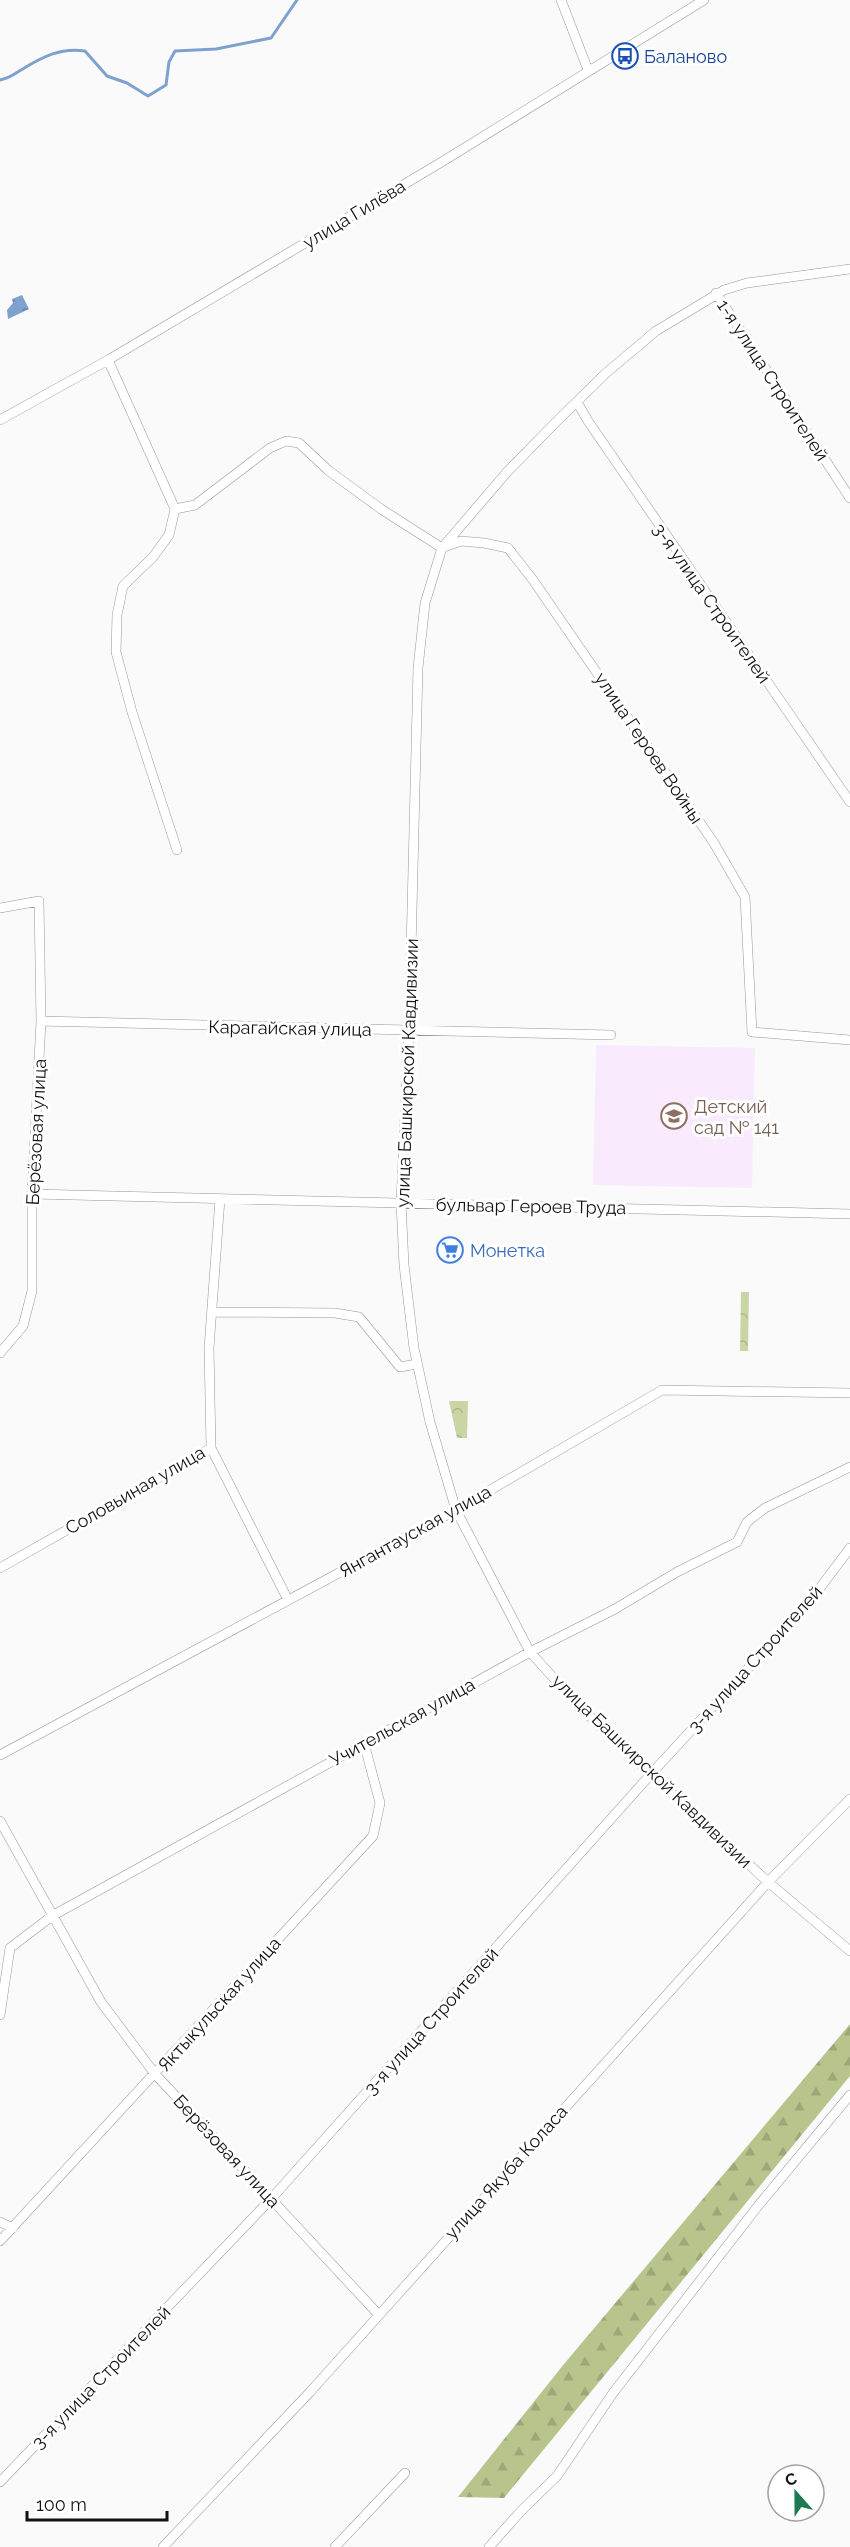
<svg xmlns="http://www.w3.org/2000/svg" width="850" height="2547" font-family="Raleway,sans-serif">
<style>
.education{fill:#faeafd}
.forest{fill:url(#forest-firs)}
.park{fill:url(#park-crowns)}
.water{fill:url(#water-ripples)}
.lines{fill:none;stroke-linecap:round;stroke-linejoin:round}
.stream{stroke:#7ea1ce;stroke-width:3}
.minor-casing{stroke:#969797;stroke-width:10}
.minor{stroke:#fff;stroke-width:9}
.labels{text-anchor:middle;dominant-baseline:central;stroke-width:6;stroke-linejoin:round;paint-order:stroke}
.transit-label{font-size:18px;fill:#164399;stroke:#fff;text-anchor:start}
.street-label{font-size:18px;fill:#121212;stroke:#fff}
.education-label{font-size:18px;fill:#785e54;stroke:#fff;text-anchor:start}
.shop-label{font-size:18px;fill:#366cbe;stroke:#fff;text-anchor:start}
</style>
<defs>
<pattern id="forest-firs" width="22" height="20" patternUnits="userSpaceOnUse" patternTransform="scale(1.5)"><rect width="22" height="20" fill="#b7c58d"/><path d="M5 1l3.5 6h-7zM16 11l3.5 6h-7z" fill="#9ca879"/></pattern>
<pattern id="park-crowns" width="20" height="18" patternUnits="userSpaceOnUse" patternTransform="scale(1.5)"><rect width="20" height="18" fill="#c9d5a4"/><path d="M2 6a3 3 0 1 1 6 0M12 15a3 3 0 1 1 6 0" fill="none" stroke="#acb68c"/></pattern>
<pattern id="water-ripples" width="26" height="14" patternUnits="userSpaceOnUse" patternTransform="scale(1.5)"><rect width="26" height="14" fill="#7ea1ce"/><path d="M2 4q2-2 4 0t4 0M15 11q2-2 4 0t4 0" fill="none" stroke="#6682a6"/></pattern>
</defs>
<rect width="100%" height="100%" fill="#fafafb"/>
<!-- education -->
<path class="education" d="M 596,1045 L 755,1048 L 752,1188 L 593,1185 Z"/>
<!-- forest -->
<path class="forest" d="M 850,2024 L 850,2076 L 504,2498 L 458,2497 L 564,2364 Z"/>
<!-- park -->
<path class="park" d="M 741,1292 L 749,1292 L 748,1351 L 740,1351 Z
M 449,1401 L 468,1401 L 467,1438 L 457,1438 Z"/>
<!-- water -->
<path class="water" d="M 22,295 L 29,309 L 8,319 L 7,310 L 13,303 L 12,299 Z"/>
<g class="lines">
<!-- stream -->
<path class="stream" d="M 0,80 C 10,78 13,75 21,70 C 42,57 61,47 85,51 L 107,76 L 127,83 L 148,96 L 166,85 L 169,62 L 175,51 L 216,49 L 271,38 L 297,0"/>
<!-- minor casing -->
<g class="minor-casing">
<path id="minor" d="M 561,0 L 588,70
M 850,269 L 747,283 L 724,290 L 656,331 L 606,373 L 557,421 L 507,472 L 442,548 L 425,603 L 418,668 L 409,1030 L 401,1203 L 404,1265 L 414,1348 L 430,1422 L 456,1510 L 530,1652 L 577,1704 L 651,1774 L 768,1882 L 850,1951
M 716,293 L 850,498
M 108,360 L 175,509 L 169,535 L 153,557 L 123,586 L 117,615 L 116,652 L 132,712 L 177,850
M 577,402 L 588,421 L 850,802
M 0,420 L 108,360 L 440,163 L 704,0
M 175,509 L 195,505 L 270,448 L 286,441 L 299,443 L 329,471 L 381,509 L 442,548
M 444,547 L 461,541 L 484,543 L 508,548 L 533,580 L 714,843 L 745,897 L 752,1032 L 850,1040
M 0,908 L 39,901 L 41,1021 L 32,1194 L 32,1291 L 23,1326 L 0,1353
M 41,1021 L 611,1035
M 32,1194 L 850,1214
M 213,1312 L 335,1313 L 359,1317 L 400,1367 L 417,1364
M 211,1448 L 288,1600
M 0,1568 L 211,1448 L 209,1348 L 220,1199
M 0,1755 L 456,1510 L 662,1390 L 850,1393
M 0,1821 L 101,2002 L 155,2074 L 378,2314
M 0,2015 L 10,1948 L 52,1916 L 530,1652 L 615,1609 L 677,1572 L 737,1542 L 747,1522 L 765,1508 L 850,1467
M 0,2222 L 13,2228
M 0,2241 L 373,1836 L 380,1803 L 364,1743
M 0,2482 L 271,2199 L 651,1774 L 810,1601 L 850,1548
M 163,2547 L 310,2392 L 768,1882 L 850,1799
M 335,2547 L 405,2473
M 489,2547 L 521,2511 L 557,2476 L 613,2393 L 758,2206 L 850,2095"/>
</g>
<!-- minor -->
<use href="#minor" class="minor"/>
</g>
<!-- icons -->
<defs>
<g id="bus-ring" transform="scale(1.35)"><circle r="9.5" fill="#fff" stroke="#1a4fb4" stroke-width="1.5"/><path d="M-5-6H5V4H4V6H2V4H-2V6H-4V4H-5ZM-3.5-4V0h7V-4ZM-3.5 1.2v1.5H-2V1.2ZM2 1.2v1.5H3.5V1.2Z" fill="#1a4fb4"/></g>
<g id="school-ring" transform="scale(1.35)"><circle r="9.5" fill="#fff" stroke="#8d6e63" stroke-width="1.5"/><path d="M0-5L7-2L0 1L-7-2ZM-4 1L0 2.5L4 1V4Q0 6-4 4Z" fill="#8d6e63"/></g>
<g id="supermarket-ring" transform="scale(1.35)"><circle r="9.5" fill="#fff" stroke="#3f7fe0" stroke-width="1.5"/><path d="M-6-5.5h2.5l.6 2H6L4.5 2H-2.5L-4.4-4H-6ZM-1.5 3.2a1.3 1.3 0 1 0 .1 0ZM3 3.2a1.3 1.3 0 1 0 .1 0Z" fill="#3f7fe0"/></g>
</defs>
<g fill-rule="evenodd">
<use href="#bus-ring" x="625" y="56"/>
<use href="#school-ring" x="674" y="1116"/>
<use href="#supermarket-ring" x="450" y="1250"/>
</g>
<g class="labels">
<!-- transit labels -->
<g class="transit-label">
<text x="644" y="56">Баланово</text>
</g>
<!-- street labels -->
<g class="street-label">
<text transform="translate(354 214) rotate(-31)">улица Гилёва</text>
<text transform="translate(773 380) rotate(57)">1-я улица Строителей</text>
<text transform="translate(712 603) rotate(55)">3-я улица Строителей</text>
<text transform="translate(649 748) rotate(56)">улица Героев Войны</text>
<text transform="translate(290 1028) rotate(1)">Карагайская улица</text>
<text transform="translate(407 1073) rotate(-88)">улица Башкирской Кавдивизии</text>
<text transform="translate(36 1132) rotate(-87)">Берёзовая улица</text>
<text transform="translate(531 1206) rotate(1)">бульвар Героев Труда</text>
<text transform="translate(135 1490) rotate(-30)">Соловьиная улица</text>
<text transform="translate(415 1531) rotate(-29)">Янгантауская улица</text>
<text transform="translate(755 1659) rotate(-48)">3-я улица Строителей</text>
<text transform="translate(402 1722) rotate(-29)">Учительская улица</text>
<text transform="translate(652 1771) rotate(44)">улица Башкирской Кавдивизии</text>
<text transform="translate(219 2004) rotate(-48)">Яктыкульская улица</text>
<text transform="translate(431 2021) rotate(-48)">3-я улица Строителей</text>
<text transform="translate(227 2151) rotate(47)">Берёзовая улица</text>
<text transform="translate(506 2172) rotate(-48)">улица Якуба Коласа</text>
<text transform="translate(101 2377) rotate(-46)">3-я улица Строителей</text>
</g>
<!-- education labels -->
<g class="education-label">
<text x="694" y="1106">Детский<tspan x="694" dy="21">сад № 141</tspan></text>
</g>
<!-- shop labels -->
<g class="shop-label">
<text x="470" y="1250">Монетка</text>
</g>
</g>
<!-- north arrow -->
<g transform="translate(796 2493) rotate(339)"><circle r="28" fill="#ffffff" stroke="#a0a0a0" stroke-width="1.5"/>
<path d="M0-4.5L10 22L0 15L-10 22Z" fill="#1d794f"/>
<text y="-9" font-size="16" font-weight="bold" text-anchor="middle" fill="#121212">С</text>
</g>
<!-- scale -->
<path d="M27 2511v9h140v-9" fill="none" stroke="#121212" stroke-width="3"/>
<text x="36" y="2511" font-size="18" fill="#121212" stroke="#ffffff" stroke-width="4.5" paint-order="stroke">100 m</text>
</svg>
